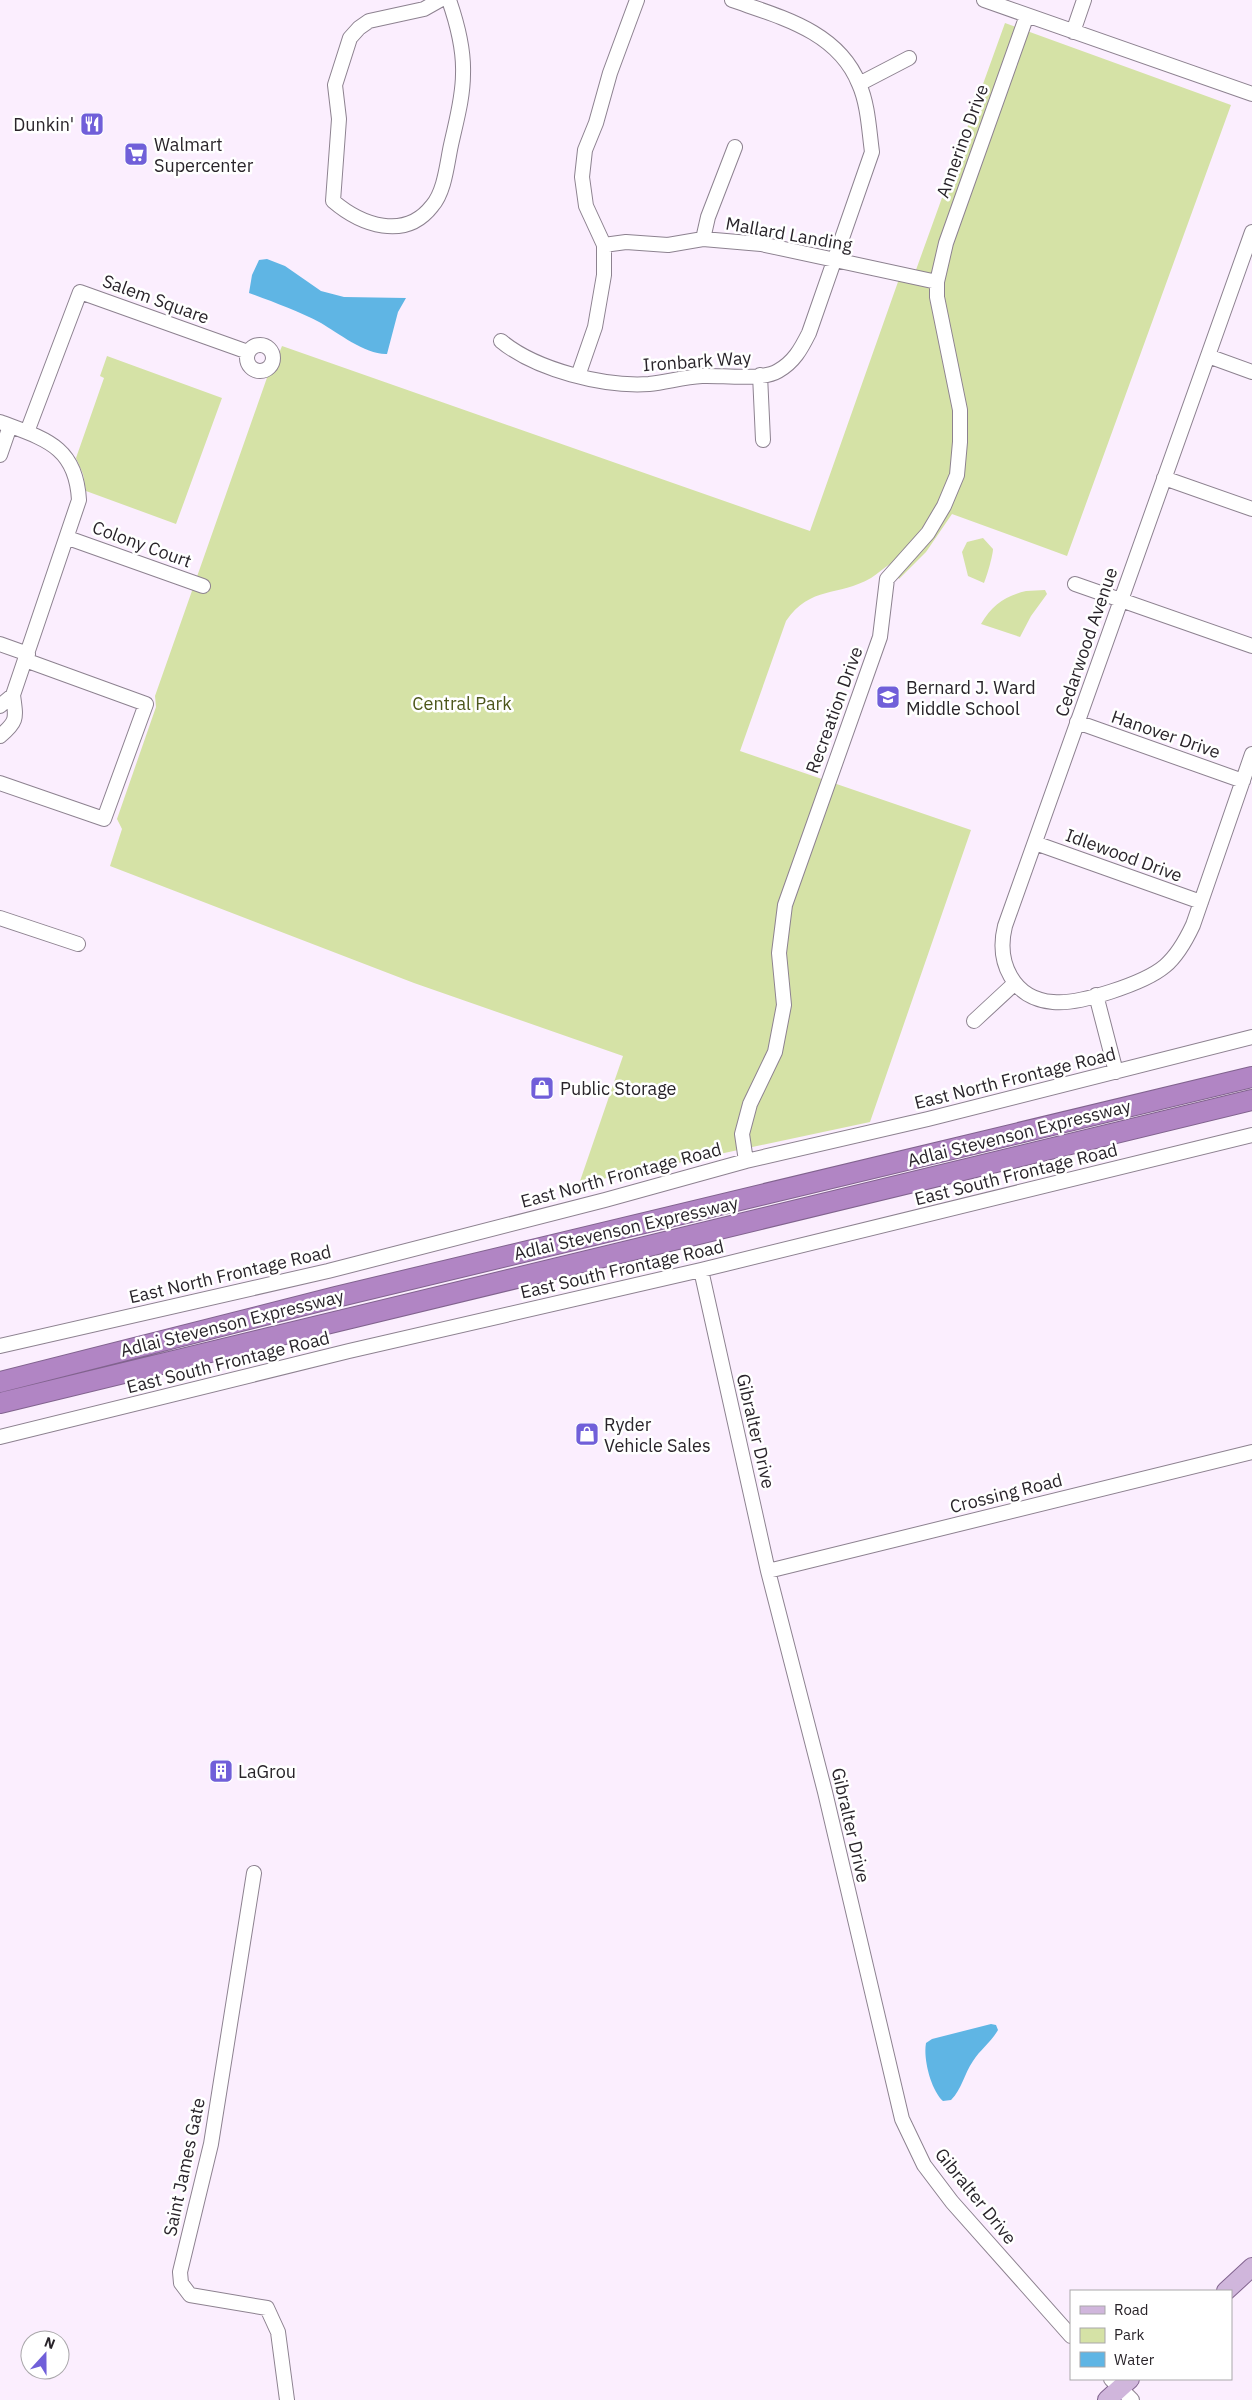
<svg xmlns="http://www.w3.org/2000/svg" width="1252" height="2400" font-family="'IBM Plex Sans',sans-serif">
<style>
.green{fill:#d5e2a6}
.water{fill:#5fb5e4}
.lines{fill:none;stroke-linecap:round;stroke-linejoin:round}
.minor-casing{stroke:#8d8290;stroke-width:16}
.major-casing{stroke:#81638e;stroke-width:20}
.highway-casing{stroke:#81638e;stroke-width:22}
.minor{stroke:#fff;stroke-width:14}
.major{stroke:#d0b6dc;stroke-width:18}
.highway{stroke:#b185c4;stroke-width:20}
.labels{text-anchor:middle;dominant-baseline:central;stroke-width:5;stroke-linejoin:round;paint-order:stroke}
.poi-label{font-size:18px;fill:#29242a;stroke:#fff;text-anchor:start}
.street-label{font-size:18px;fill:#29242a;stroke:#fff}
.park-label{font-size:18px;fill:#4c561b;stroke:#fff}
</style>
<rect width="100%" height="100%" fill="#fbeefe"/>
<!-- green -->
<path class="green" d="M 1005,23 L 1231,105 L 1067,556 L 952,514 L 926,552 L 899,579 L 890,564 C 884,568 877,574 871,578 C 838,597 811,585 786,621 L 740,751 L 971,830 L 870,1122 L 579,1184 L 623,1056 L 414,983 L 110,866 L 122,829 L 117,819 L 156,707 L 155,696 L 269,372 L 273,369 L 282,346 L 810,531 L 899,279 L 912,281 Z
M 107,356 L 222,398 L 176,524 L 86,491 L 83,474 L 76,458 L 104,378 L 100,376 Z
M 983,538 L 993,549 C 993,555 987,576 984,583 L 968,576 L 962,552 L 967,542 Z
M 1026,591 L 1045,590 L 1047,594 L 1031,616 L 1020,637 L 981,624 C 992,605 1005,596 1026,591 Z"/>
<!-- water -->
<path class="water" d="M 267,259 L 285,266 L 321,291 L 344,297 L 406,298 L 398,312 L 387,354 C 366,355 338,333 321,323 C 298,311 273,302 249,293 L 252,275 L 259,260 Z
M 991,2024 L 996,2025 L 998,2030 C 991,2042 980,2050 973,2061 C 964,2074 962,2089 951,2100 L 943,2101 C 931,2090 923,2059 926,2043 L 932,2039 Z"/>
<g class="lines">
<!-- minor casing -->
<g class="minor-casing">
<path id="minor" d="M 440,0 L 424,9 L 369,21 L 359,28 L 350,38 L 335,85 L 339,119 L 333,201 C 361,225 405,241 432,206 C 445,191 447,163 451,145 C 456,122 463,98 463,74 C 464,49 457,23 449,0
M 984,0 L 1252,94
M 1073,32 L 1084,0
M 859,84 L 909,58
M 1252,232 L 1005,926 C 996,962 1013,999 1053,1002 C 1079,1005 1145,983 1165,966 C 1178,955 1186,940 1193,925 L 1252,754
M 703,239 L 708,217 L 735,147
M 604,245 L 626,242 L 668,245 L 703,239 L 761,244 L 937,282
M 501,341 C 536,370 604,387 649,384 C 667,382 684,377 702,376 C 722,375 761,381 778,371 C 794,362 801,349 809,333 L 872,152 C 869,130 868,104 859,84 C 838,31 780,17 732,0
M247 358a13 13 0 1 1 26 0a13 13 0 1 1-26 0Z
M 1208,356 L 1252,372
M 760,375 L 763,440
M 578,376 L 595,327 L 604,275 L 604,245 L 586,206 L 582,177 L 585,150 L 596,123 L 610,73 L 637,0
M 0,422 C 45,439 76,446 79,500 L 13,695 C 16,718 18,721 0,736
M 27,432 L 80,292 L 248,352
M 0,455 L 10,426
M 1164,478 L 1252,509
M 68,538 L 203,586
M 1075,584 L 1252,646
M 0,644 L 28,654
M 0,706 L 13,695
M 1077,722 L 1243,781
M 0,783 L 104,819 L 146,704 L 25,660
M 1035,843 L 1201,902
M 0,918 L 78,944
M 1096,995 L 1116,1072
M 974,1021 L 1015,983
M 746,1161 L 742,1134 L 750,1104 L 775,1052 L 784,1005 L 779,953 L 785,905 L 880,637 L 887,579 L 928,533 L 944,506 L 957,475 L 960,442 L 960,410 L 937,297 L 937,282 L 946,243 L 1027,15
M 701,1270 L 768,1571 L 825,1792 L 902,2119 L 924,2165 L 952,2202 L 1071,2336
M 0,1346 L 328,1271 L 605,1200 L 746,1161 L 928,1119 L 1252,1037
M 0,1437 L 349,1351 L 701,1270 L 1252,1135
M 768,1571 L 1252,1452
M 254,1873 L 211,2144 L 180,2272 L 181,2283 L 190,2295 L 267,2308 L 278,2332 L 287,2400
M 1111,2379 L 1132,2400"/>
</g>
<!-- major casing -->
<g class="major-casing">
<path id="major" d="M 1226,2291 L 1252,2267
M 1107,2400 L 1130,2379"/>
</g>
<!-- highway casing -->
<g class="highway-casing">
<path id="highway" d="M 0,1382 L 336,1297 L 1252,1077
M 0,1403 L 1252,1100"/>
</g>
<!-- minor -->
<use href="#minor" class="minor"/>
<!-- major -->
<use href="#major" class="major"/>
<!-- highway -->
<use href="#highway" class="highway"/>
</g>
<!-- icons -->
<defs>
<g id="restaurant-square" transform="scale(1.25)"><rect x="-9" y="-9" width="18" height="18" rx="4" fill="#705fd9" stroke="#fff"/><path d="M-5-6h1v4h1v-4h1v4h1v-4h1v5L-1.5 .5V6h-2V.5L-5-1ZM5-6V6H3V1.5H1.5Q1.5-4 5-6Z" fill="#fff"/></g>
<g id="supermarket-square" transform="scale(1.25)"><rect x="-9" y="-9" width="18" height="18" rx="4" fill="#705fd9" stroke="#fff"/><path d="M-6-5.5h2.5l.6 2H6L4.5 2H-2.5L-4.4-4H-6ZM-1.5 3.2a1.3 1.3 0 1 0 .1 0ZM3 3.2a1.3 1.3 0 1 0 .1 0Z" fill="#fff"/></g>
<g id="school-square" transform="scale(1.25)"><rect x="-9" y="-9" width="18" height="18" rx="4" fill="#705fd9" stroke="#fff"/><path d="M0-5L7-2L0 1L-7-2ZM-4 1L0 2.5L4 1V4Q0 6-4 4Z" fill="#fff"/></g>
<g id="shop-square" transform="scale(1.25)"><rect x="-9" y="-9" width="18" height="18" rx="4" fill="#705fd9" stroke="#fff"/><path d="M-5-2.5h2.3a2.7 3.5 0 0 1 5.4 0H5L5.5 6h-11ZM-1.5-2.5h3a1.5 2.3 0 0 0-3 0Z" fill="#fff"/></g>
<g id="building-square" transform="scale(1.25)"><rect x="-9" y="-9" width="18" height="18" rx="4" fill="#705fd9" stroke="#fff"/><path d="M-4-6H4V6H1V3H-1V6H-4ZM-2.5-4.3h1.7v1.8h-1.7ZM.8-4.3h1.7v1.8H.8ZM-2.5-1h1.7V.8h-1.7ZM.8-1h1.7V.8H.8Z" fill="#fff"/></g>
</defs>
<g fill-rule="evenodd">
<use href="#restaurant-square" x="92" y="124"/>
<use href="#supermarket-square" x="136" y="154"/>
<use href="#school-square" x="888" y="697"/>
<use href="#shop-square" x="542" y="1088"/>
<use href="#shop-square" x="587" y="1434"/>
<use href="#building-square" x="221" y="1771"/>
</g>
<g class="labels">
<!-- poi labels -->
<g class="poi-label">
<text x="74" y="124" text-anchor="end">Dunkin'</text>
<text x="154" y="144">Walmart<tspan x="154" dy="21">Supercenter</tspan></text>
<text x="906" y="687">Bernard J. Ward<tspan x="906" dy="21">Middle School</tspan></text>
<text x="560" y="1088">Public Storage</text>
<text x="604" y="1424">Ryder<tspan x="604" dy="21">Vehicle Sales</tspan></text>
<text x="238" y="1771">LaGrou</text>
</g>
<!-- street labels -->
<g class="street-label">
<text transform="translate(962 141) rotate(-70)">Annerino Drive</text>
<text transform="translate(789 234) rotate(10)">Mallard Landing</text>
<text transform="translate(156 299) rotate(20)">Salem Square</text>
<text transform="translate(697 361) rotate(-4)">Ironbark Way</text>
<text transform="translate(142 544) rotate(20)">Colony Court</text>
<text transform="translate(1086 642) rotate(-71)">Cedarwood Avenue</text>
<text transform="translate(834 710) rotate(-70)">Recreation Drive</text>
<text transform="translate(1166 734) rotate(19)">Hanover Drive</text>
<text transform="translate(1124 855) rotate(20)">Idlewood Drive</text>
<text transform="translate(1015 1078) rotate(-14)">East North Frontage Road</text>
<text transform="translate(1019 1133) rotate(-14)">Adlai Stevenson Expressway</text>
<text transform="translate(1016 1174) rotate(-14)">East South Frontage Road</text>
<text transform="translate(621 1175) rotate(-15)">East North Frontage Road</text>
<text transform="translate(626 1228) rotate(-13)">Adlai Stevenson Expressway</text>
<text transform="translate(622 1269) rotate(-13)">East South Frontage Road</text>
<text transform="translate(230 1274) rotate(-13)">East North Frontage Road</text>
<text transform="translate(232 1323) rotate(-14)">Adlai Stevenson Expressway</text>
<text transform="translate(228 1362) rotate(-14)">East South Frontage Road</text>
<text transform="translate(756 1431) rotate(77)">Gibralter Drive</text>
<text transform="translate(1006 1493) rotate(-14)">Crossing Road</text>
<text transform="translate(851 1825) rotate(77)">Gibralter Drive</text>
<text transform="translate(184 2167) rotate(-78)">Saint James Gate</text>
<text transform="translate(976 2196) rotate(51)">Gibralter Drive</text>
</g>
<!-- park labels -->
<g class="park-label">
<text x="462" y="703">Central Park</text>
</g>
</g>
<!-- legend -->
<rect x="1070" y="2290" width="162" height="90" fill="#ffffff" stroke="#a9a7aa"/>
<rect x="1080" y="2306" width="25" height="8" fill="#d0b6dc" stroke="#a9a7aa"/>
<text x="1114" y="2315" font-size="15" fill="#29242a">Road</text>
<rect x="1080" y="2328" width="25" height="15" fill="#d5e2a6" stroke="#a9a7aa"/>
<text x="1114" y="2340" font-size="15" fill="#29242a">Park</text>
<rect x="1080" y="2352" width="25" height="15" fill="#5fb5e4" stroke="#a9a7aa"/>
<text x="1114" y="2365" font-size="15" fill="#29242a">Water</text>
<!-- north arrow -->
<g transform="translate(45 2355) rotate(21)"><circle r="24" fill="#ffffff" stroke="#a9a7aa"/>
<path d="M0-4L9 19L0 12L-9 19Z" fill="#705fd9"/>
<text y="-8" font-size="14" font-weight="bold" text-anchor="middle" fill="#29242a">N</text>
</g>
</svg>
